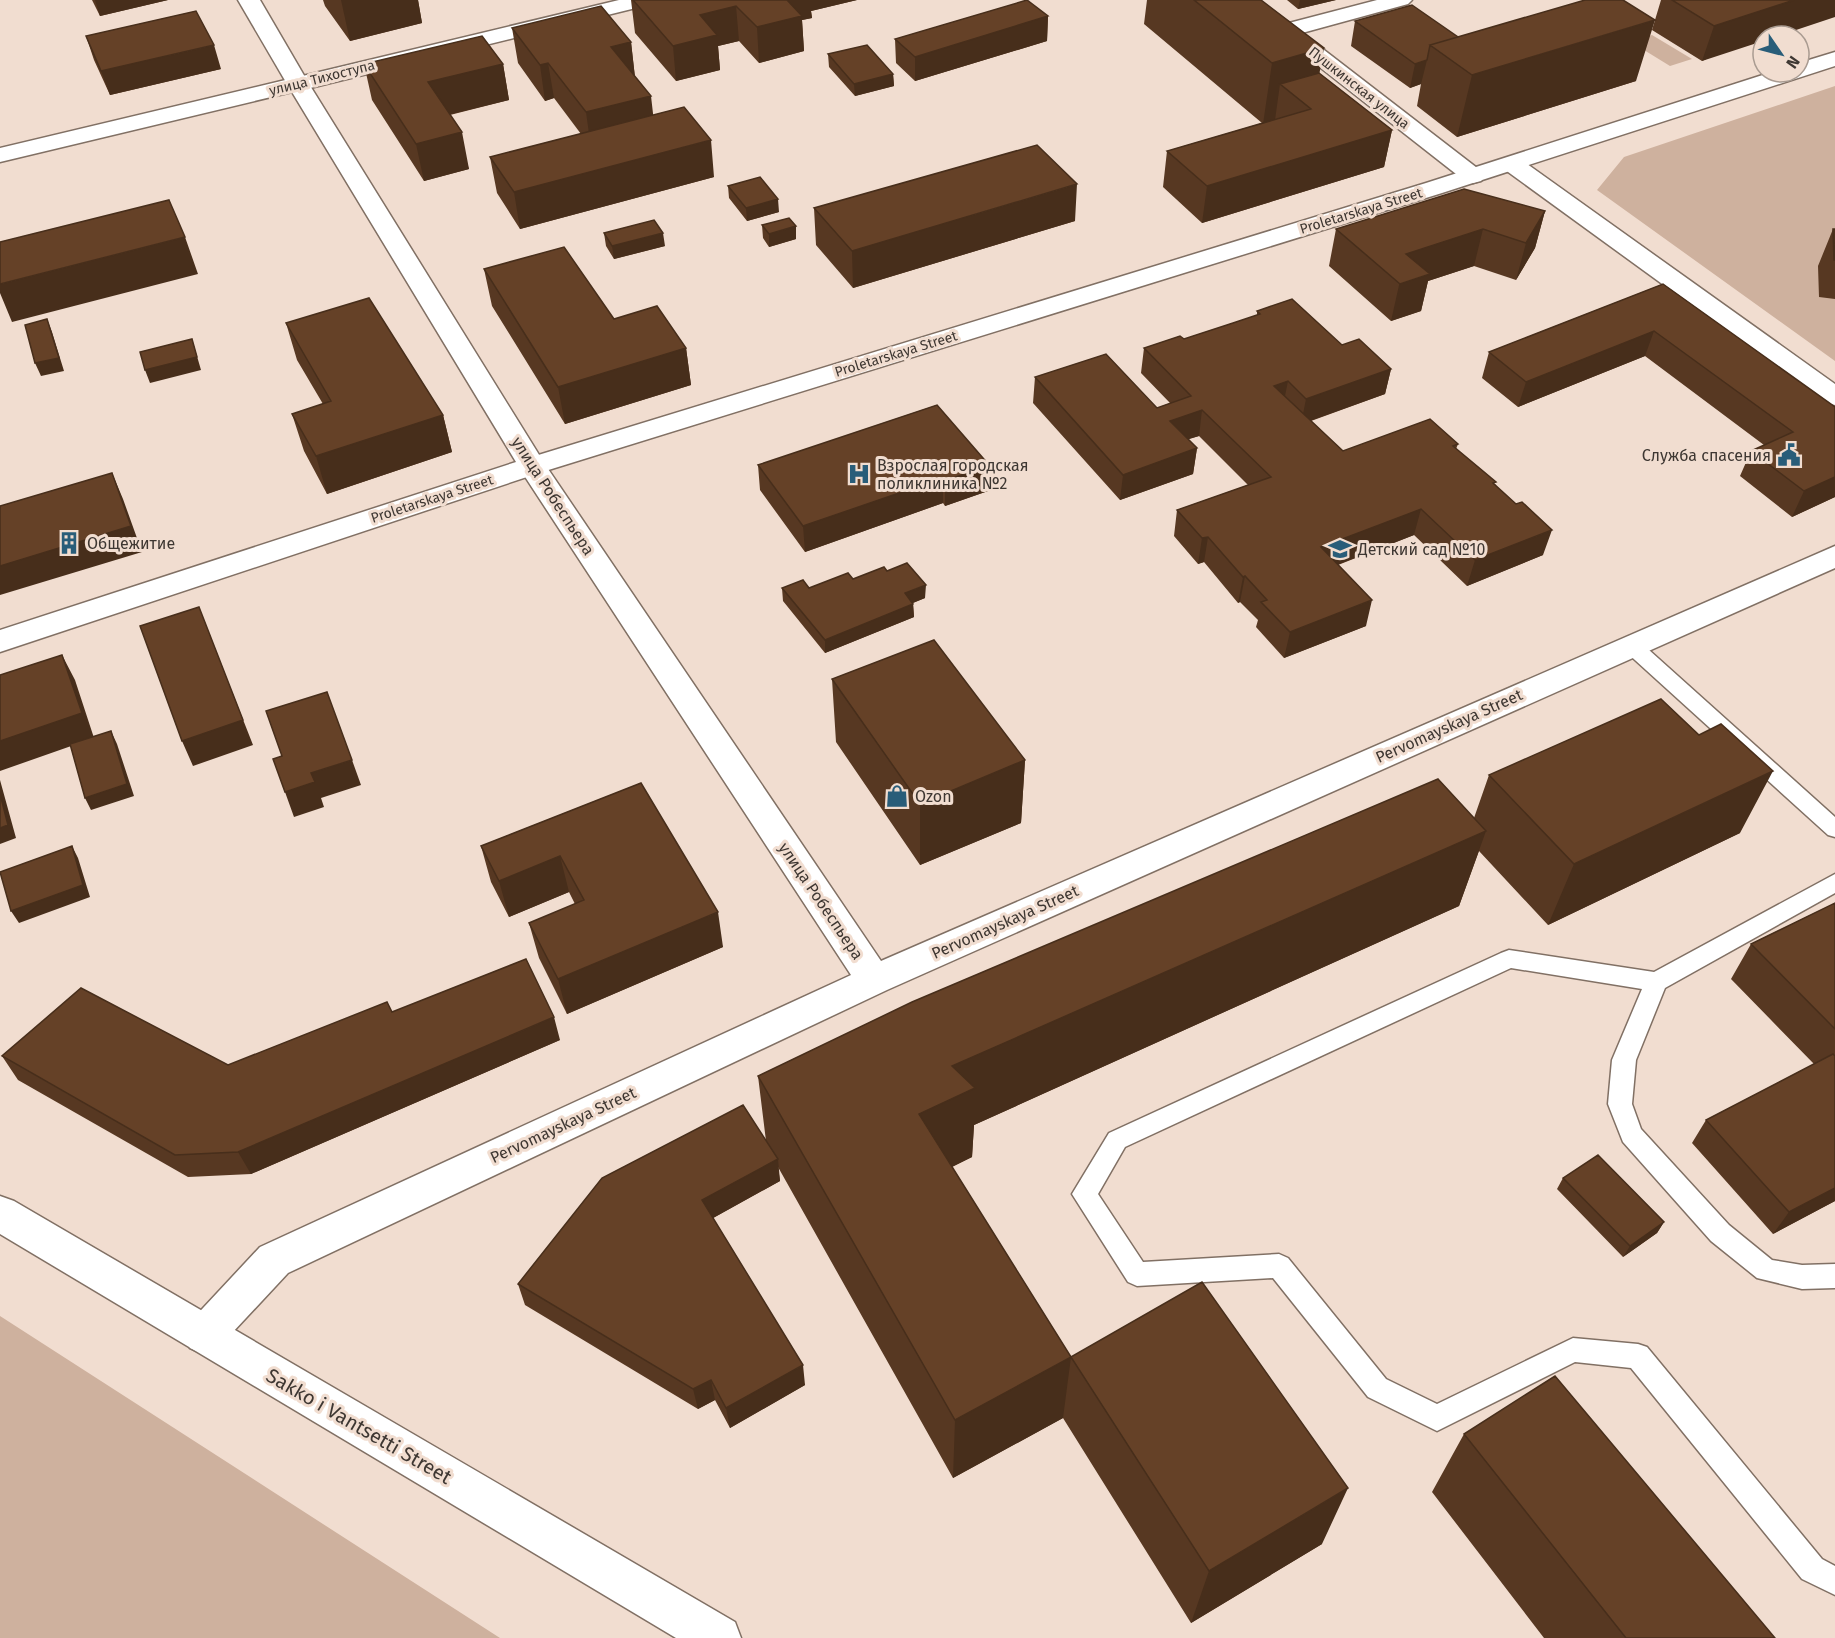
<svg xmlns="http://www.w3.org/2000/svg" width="1835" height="1638" font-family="'Fira Sans',sans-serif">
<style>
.green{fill:#ceb19e}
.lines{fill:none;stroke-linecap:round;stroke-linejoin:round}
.service-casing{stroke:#817064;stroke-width:3}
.minor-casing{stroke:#817064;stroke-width:3}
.tertiary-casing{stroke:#817064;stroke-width:3}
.primary-casing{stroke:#817064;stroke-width:3}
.trunk-casing{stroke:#817064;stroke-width:3}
.service{fill:#fff;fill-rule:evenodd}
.minor{fill:#fff;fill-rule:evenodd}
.tertiary{fill:#fff;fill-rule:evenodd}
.primary{fill:#fff;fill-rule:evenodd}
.trunk{fill:#fff;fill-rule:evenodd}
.wall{fill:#573822}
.shaded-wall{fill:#472e1b}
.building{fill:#654127;stroke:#472e1b;stroke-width:1.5}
.labels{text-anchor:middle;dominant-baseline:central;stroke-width:6;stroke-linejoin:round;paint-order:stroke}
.far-street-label{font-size:14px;fill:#3e3732;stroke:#f1ddd0}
.poi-label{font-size:16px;fill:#3e3732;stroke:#f1ddd0;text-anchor:start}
.street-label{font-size:16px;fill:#3e3732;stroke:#f1ddd0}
.near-street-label{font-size:20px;fill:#3e3732;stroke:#f1ddd0}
</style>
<rect width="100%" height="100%" fill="#f1ddd0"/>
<!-- green -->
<path class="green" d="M 1652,35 L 1692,59 L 1670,66 L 1631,42 Z
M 1835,86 L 1835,361 L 1597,190 L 1624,157 Z
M 0,1316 L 500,1638 L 0,1638 Z"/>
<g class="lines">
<!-- service casing -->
<g class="service-casing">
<path id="service" d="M 1632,639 L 1639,641 L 1835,817 L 1835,837 L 1828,835 L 1625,651 L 1622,646 L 1625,641 Z
M 1835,874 L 1835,893 L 1665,988 L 1636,1060 L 1632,1104 L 1641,1129 L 1729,1225 L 1772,1260 L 1802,1265 L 1835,1264 L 1835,1288 L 1802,1289 L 1757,1278 L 1711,1241 L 1623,1142 L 1608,1104 L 1612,1060 L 1642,989 L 1511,968 L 1125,1147 L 1098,1194 L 1143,1262 L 1279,1254 L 1288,1258 L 1386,1379 L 1437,1404 L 1573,1338 L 1638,1344 L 1647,1347 L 1822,1559 L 1835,1566 L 1835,1595 L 1802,1579 L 1631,1368 L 1575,1362 L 1437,1431 L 1368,1397 L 1273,1278 L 1137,1286 L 1128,1282 L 1072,1194 L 1109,1133 L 1501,953 L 1509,950 L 1654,972 Z"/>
</g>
<!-- minor casing -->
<g class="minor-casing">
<path id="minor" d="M 619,0 L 656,0 L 652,4 L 298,91 L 290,89 L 287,84 L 290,79 Z
M 1234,0 L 1258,0 L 1289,23 L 1377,0 L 1412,0 L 1408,4 L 1302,33 L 1481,171 L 1485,176 L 1481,181 L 1473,183 L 1465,181 Z
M 1512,157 L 1520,159 L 1835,384 L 1835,405 L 1826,403 L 1504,169 L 1500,164 L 1504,159 Z
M 532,457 L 542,460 L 881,961 L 1835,546 L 1835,568 L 887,990 L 288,1273 L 218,1348 L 204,1354 L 190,1348 L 184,1335 L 190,1322 L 260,1247 L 851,975 L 518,466 L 522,460 Z"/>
</g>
<!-- tertiary casing -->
<g class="tertiary-casing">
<path id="tertiary" d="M 1835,52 L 1835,66 L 1442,193 L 542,472 L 532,475 L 522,472 L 518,466 L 522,460 L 1426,183 L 1772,72 L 1799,72 L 1799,63 Z"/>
</g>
<!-- primary casing -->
<g class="primary-casing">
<path id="primary" d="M 238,0 L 260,0 L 309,84 L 306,89 L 298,91 L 290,89 Z"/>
</g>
<!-- trunk casing -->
<g class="trunk-casing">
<path id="trunk" d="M 298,77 L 306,79 L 309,84 L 546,466 L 542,472 L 0,652 L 0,630 L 516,462 L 292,92 L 0,162 L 0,148 Z
M 0,1196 L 14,1201 L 735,1622 L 741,1638 L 676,1638 L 0,1234 Z"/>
</g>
<!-- service -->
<use href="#service" class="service"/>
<!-- minor -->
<use href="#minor" class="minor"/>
<!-- tertiary -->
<use href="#tertiary" class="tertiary"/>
<!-- primary -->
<use href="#primary" class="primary"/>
<!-- trunk -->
<use href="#trunk" class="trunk"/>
</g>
<!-- wall -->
<path class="wall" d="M 92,0 L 168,0 L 100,16 Z
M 323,0 L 418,0 L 422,23 L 350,41 L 325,6 Z
M 631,0 L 857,0 L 811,11 L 812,18 L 802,20 L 804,51 L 759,63 L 739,41 L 718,46 L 720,70 L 676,81 L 635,33 Z
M 1147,0 L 1261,0 L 1319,73 L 1392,130 L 1384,167 L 1202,223 L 1163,187 L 1167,151 L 1262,123 L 1144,24 Z
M 1287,0 L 1336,0 L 1298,9 Z
M 1661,0 L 1835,0 L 1702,61 L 1652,30 Z
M 1048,16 L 1047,41 L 915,81 L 896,63 L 895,39 Z
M 1355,21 L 1458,37 L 1636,81 L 1457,137 L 1417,106 L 1421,84 L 1410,88 L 1351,46 Z
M 512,28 L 631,42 L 635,77 L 653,115 L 714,177 L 520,229 L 497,193 L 490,157 L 581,134 L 554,98 L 545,101 L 518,63 Z
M 86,36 L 221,69 L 110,95 L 94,60 Z
M 828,54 L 893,74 L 894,86 L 855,96 L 829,67 Z
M 364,64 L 503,64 L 509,100 L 450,115 L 469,169 L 424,181 L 372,100 Z
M 728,186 L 779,212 L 747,221 L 729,198 Z
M 814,208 L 1075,221 L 853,288 L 816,245 Z
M 1545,211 L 1535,248 L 1516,280 L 1474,266 L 1428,281 L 1421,311 L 1391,321 L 1329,266 L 1336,229 Z
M 762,225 L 796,239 L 769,247 L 763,238 Z
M 1833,229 L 1835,229 L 1835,299 L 1819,297 L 1818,266 Z
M 604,233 L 665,246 L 614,259 L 606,246 Z
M 484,269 L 686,348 L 691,385 L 565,424 L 492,306 Z
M 1663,284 L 1835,407 L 1835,497 L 1792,517 L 1740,476 L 1751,451 L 1764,445 L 1645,356 L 1518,407 L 1482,378 L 1489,352 Z
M 1257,311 L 1342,345 L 1391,369 L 1385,394 L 1311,421 L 1343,451 L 1458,444 L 1456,449 L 1495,484 L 1543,555 L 1467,586 L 1414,535 L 1338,565 L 1366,626 L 1284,658 L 1256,627 L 1258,620 L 1240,602 L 1238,603 L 1204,562 L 1198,564 L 1174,536 L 1177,510 L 1248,485 L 1199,436 L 1188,439 L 1197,448 L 1193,474 L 1120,500 L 1033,403 L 1035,377 L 1157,408 L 1170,403 L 1141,373 L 1144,348 L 1184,339 L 1257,315 Z
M 286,323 L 443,415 L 452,452 L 327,494 L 304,451 L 292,414 L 323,404 L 297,360 Z
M 937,405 L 988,491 L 945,506 L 943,503 L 805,552 L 760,490 L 758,465 Z
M 887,571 L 925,598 L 913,603 L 914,617 L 825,653 L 783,601 L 782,588 L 809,588 L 853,579 Z
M 832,679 L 1025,760 L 1021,823 L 920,865 L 836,742 Z
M 1489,775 L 1740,833 L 1548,925 L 1479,851 L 1459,906 L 974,1125 L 972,1157 L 952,1167 L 1071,1357 L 1322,1544 L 1191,1623 L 1063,1418 L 953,1478 L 778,1167 L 780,1181 L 713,1218 L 805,1385 L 730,1428 L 715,1400 L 698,1409 L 525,1305 L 518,1284 L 766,1141 L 758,1076 L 1474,818 Z
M 641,783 L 723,947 L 567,1014 L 539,958 L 529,923 L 575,904 L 569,892 L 509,917 L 491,882 L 481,846 Z
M 1835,903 L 1835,1201 L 1773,1234 L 1692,1143 L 1706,1120 L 1814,1064 L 1731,979 L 1751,944 Z
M 392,1012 L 560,1040 L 251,1174 L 188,1177 L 18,1080 L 2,1056 L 228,1065 Z
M 1563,1178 L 1664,1222 L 1657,1233 L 1623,1257 L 1557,1189 Z
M 1464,1434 L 1775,1638 L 1544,1638 L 1432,1492 Z"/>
<!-- shaded-wall -->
<path class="shaded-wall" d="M 95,0 L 168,0 L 100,16 Z
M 341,0 L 418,0 L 422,23 L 350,41 Z
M 782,0 L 857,0 L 811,11 L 812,18 L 802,20 L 804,51 L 759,63 L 757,27 Z
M 1300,0 L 1336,0 L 1298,9 Z
M 1794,0 L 1835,0 L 1835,17 L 1778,36 L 1763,36 L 1763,41 L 1702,61 L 1714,26 Z
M 736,6 L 739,41 L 718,46 L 720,70 L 676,81 L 673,46 L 700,15 Z
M 1048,16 L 1047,41 L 915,81 L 915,57 Z
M 1655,20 L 1636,81 L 1457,137 L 1472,75 Z
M 631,42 L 635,78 L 611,47 Z
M 214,45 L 221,69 L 110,95 L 101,71 Z
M 1324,48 L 1313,109 L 1311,109 L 1280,84 L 1275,120 L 1263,124 L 1272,63 Z
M 1427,60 L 1421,84 L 1410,88 L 1415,64 Z
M 548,63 L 554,98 L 545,101 L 540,65 Z
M 503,64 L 509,100 L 435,118 L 428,82 Z
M 893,74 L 894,86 L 855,96 L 854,84 Z
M 651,96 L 655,131 L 591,148 L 586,112 Z
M 1392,130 L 1384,167 L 1202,223 L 1207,186 Z
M 462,132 L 469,169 L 424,181 L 416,144 Z
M 711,140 L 714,177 L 520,229 L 514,192 Z
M 1077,184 L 1075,221 L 853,288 L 852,251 Z
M 778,199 L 779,212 L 747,221 L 746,208 Z
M 1545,211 L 1535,248 L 1516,280 L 1526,243 Z
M 796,226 L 796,239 L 769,247 L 769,234 Z
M 1483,229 L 1474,266 L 1428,281 L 1421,311 L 1391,321 L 1406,254 Z
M 663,233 L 665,246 L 614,259 L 612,246 Z
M 185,237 L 198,274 L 12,322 L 0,293 L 0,284 Z
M 47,319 L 52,332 L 64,371 L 41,376 L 35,363 Z
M 1654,331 L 1645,356 L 1518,407 L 1526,382 Z
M 192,339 L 201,370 L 150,383 L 145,370 Z
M 686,348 L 691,385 L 565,424 L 558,387 Z
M 1391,369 L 1385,394 L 1301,424 L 1306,399 Z
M 1288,381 L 1283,406 L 1274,386 Z
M 1202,410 L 1199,436 L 1167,446 L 1170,421 Z
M 443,415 L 452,452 L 327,494 L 316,456 Z
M 1197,448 L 1193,474 L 1120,500 L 1123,475 Z
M 989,465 L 988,491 L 945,506 L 945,481 Z
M 112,473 L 123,499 L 142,552 L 0,595 L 0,566 Z
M 1835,477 L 1835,497 L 1792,517 L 1804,491 Z
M 943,478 L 943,503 L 805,552 L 803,526 Z
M 1421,509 L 1414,535 L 1316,573 L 1321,547 Z
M 1552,530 L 1543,555 L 1467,586 L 1475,560 Z
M 1208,537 L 1204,562 L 1198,564 L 1202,538 Z
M 1245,576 L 1240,602 L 1238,603 L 1243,577 Z
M 926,585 L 925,598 L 905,606 L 905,593 Z
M 1372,600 L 1366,626 L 1284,658 L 1290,632 Z
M 913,604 L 914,617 L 825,653 L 825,640 Z
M 209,633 L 253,745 L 193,766 L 182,741 Z
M 62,655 L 75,680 L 94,738 L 0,771 L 0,741 Z
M 111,731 L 117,744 L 134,796 L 91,810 L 85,798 Z
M 352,760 L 361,785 L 321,798 L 324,807 L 294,817 L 285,792 L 311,773 Z
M 1025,760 L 1021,823 L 920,865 L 920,804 Z
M 1773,771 L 1740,833 L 1548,925 L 1574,864 Z
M 0,780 L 16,838 L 0,844 Z
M 1486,831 L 1459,906 L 974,1125 L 972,1157 L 919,1183 L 919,1114 L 952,1066 Z
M 72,846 L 78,858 L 90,897 L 19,923 L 11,911 Z
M 560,856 L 569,892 L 509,917 L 499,881 Z
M 718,912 L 723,947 L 567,1014 L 558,979 Z
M 554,1017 L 560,1040 L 251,1174 L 238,1152 Z
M 778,1159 L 780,1181 L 706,1222 L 702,1200 Z
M 1835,1188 L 1835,1201 L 1773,1234 L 1789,1212 Z
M 1664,1222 L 1657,1233 L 1623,1257 L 1630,1246 Z
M 1071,1357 L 1063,1418 L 953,1478 L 955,1420 Z
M 803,1365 L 805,1385 L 730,1428 L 726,1408 Z
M 711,1380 L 715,1400 L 698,1409 L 693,1389 Z
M 1348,1488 L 1322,1544 L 1191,1623 L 1209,1571 Z"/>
<!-- building -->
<path class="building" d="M 633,0 L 787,0 L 802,16 L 757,27 L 736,6 L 700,15 L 717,35 L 673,46 Z
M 1027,0 L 1048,16 L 915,57 L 895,39 Z
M 1194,0 L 1261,0 L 1324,48 L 1272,63 Z
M 1585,0 L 1623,0 L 1655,20 L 1472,75 L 1430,45 Z
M 1672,0 L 1794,0 L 1714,26 Z
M 1412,5 L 1458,37 L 1430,45 L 1427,60 L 1415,64 L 1355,21 Z
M 601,6 L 631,42 L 611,47 L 651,96 L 586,112 L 548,63 L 540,65 L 512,28 Z
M 196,11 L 214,45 L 101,71 L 86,36 Z
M 482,36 L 503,64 L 428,82 L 462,132 L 416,144 L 364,64 Z
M 867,45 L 893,74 L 854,84 L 828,54 Z
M 1319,73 L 1392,130 L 1207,186 L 1167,151 L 1311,109 L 1280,84 Z
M 684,107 L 711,140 L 514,192 L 490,157 Z
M 1037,145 L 1077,184 L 852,251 L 814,208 Z
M 760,177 L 778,199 L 746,208 L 728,186 Z
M 1464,189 L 1545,211 L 1526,243 L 1483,229 L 1406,254 L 1430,274 L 1400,284 L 1336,229 Z
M 169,200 L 185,237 L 0,284 L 0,242 Z
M 789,218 L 796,226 L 769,234 L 762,225 Z
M 654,220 L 663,233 L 612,246 L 604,233 Z
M 1833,229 L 1835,229 L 1835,260 L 1834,260 Z
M 564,247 L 614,319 L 657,306 L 686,348 L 558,387 L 484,269 Z
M 1663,284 L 1835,407 L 1835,477 L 1804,491 L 1751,451 L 1793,432 L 1654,331 L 1526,382 L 1489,352 Z
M 369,298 L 443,415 L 316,456 L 292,414 L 331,401 L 286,323 Z
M 1292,299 L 1342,345 L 1359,339 L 1391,369 L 1306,399 L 1288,381 L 1274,386 L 1343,451 L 1430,419 L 1458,444 L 1453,446 L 1496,482 L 1493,483 L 1516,504 L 1522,502 L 1552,530 L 1475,560 L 1421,509 L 1321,547 L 1372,600 L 1290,632 L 1261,602 L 1267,600 L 1245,576 L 1243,577 L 1208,537 L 1202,538 L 1177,510 L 1271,477 L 1202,410 L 1170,421 L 1197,448 L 1123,475 L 1035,377 L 1106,354 L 1157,408 L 1191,396 L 1144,348 L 1180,336 L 1184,339 L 1233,323 L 1260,314 L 1257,311 Z
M 47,319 L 59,358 L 35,363 L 25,325 Z
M 192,339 L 197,357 L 145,370 L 140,352 Z
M 937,405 L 989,465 L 945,481 L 943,478 L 803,526 L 758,465 Z
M 112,473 L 131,526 L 0,566 L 0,506 Z
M 907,563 L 926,585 L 905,593 L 913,604 L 825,640 L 782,588 L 803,580 L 809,588 L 848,573 L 853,579 L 884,567 L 887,571 Z
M 199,607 L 243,720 L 182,741 L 140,626 Z
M 934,640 L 1025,760 L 920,804 L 832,679 Z
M 62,655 L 82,713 L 0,741 L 0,675 Z
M 327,692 L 352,760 L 311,773 L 315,782 L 285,792 L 273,759 L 282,756 L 266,711 Z
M 1661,699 L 1699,735 L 1721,724 L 1773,771 L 1574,864 L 1489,775 Z
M 111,731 L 127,784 L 85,798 L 70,744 Z
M 1438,779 L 1486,831 L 952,1066 L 975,1088 L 919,1114 L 1071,1357 L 1202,1282 L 1348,1488 L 1209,1571 L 1071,1357 L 955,1420 L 758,1076 L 912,1002 Z
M 641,783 L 718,912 L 558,979 L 529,923 L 584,900 L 560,856 L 499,881 L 481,846 Z
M 0,794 L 8,825 L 0,828 Z
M 72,846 L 83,885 L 11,911 L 0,872 Z
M 1835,903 L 1835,1029 L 1751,944 Z
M 526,959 L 554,1017 L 238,1152 L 175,1155 L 2,1056 L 81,988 L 228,1065 L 387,1002 L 392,1012 Z
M 1833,1054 L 1835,1056 L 1835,1188 L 1789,1212 L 1706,1120 Z
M 743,1105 L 778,1159 L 702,1200 L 803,1365 L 726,1408 L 711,1380 L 693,1389 L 518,1284 L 602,1178 Z
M 1598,1155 L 1664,1222 L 1630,1246 L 1563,1178 Z
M 1555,1376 L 1775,1638 L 1626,1638 L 1464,1434 Z"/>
<!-- icons -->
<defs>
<g id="civic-bare" transform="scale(1.8)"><path d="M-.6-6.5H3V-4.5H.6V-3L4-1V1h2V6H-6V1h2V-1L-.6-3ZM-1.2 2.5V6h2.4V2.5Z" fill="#295d79" stroke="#f1ddd0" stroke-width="2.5" paint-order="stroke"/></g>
<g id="hospital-bare" transform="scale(1.8)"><path d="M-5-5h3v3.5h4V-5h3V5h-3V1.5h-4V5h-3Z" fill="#295d79" stroke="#f1ddd0" stroke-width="2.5" paint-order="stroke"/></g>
<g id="building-bare" transform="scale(1.8)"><path d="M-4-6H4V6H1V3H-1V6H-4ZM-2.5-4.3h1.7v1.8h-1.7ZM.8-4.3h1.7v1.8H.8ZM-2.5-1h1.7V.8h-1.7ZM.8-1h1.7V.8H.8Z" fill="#295d79" stroke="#f1ddd0" stroke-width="2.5" paint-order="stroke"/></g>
<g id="school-bare" transform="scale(1.8)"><path d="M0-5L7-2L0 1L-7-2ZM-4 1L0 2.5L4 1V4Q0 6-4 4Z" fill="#295d79" stroke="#f1ddd0" stroke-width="2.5" paint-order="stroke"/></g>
<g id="shop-bare" transform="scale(1.8)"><path d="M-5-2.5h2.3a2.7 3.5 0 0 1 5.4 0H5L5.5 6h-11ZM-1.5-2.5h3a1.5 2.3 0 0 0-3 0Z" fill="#295d79" stroke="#f1ddd0" stroke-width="2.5" paint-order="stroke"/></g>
</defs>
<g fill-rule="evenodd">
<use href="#civic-bare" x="1789" y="455"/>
<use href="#hospital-bare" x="859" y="474"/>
<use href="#building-bare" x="69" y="543"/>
<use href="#school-bare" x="1340" y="549"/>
<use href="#shop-bare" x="897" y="796"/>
</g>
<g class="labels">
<!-- far-street labels -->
<g class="far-street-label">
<text transform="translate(322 78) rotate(-14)">улица Тихоступа</text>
<text transform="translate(1359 88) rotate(38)">Пушкинская улица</text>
<text transform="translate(1361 211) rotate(-17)">Proletarskaya Street</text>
<text transform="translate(896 354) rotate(-17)">Proletarskaya Street</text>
<text transform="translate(432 499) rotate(-18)">Proletarskaya Street</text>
</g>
<!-- poi labels -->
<g class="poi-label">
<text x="1771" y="455" text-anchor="end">Служба спасения</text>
<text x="877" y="465">Взрослая городская<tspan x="877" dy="18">поликлиника №2</tspan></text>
<text x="87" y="543">Общежитие</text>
<text x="1358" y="549">Детский сад №10</text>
<text x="915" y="796">Ozon</text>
</g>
<!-- street labels -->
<g class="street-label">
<text transform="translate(553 496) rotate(57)">улица Робеспьера</text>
<text transform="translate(1449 726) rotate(-24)">Pervomayskaya Street</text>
<text transform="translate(821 901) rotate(56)">улица Робеспьера</text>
<text transform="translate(1005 922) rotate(-24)">Pervomayskaya Street</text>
<text transform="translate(563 1125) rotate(-25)">Pervomayskaya Street</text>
</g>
<!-- near-street labels -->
<g class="near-street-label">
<text transform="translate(359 1426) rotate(30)">Sakko i Vantsetti Street</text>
</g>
</g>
<!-- north arrow -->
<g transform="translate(1781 54) rotate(125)"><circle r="28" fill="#f1ddd0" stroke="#a99b91" stroke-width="1.5"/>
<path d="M0-4.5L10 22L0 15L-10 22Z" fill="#295d79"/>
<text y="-9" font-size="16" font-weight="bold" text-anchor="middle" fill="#3e3732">N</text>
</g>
</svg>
